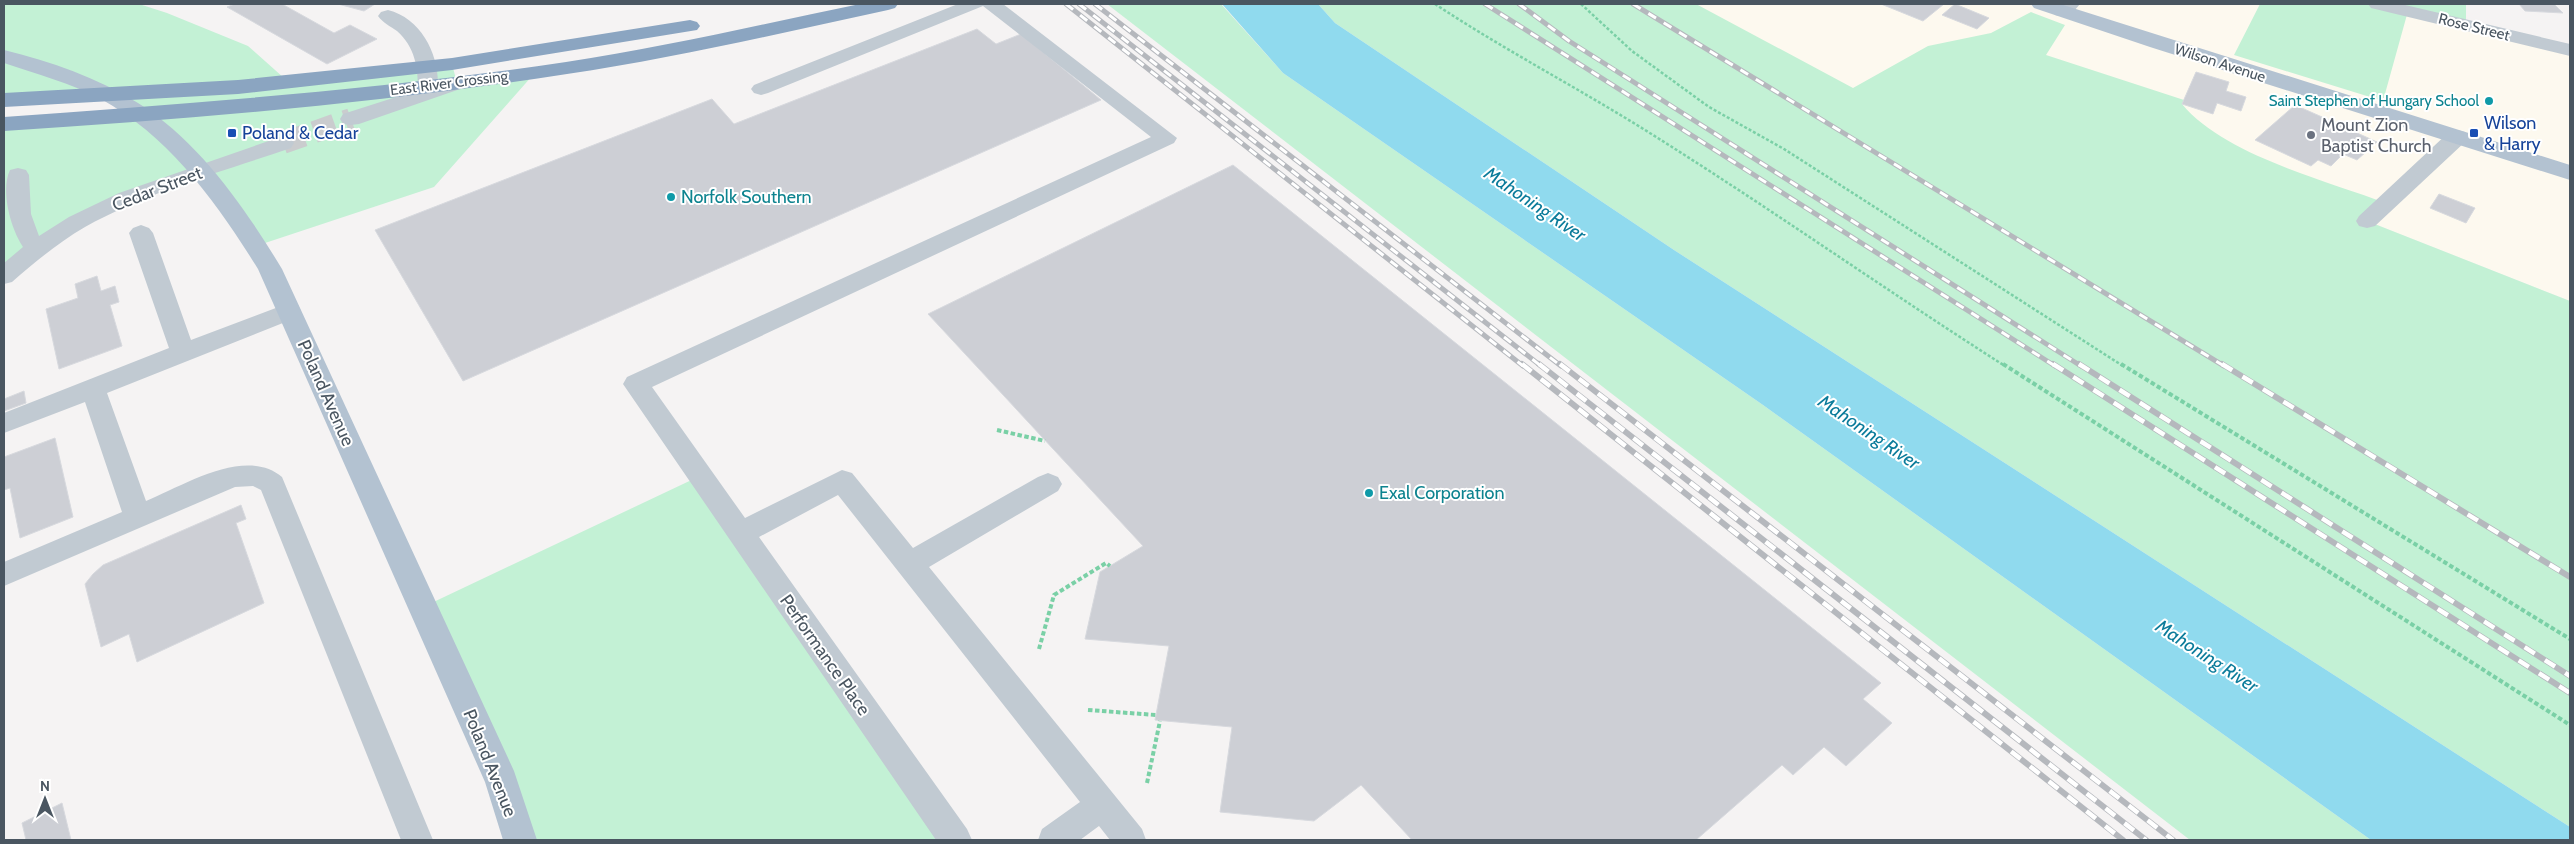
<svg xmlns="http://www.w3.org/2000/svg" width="2574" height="844" font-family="Cabin,sans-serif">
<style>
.commercial{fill:#fdf9ef}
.green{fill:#c3f1d5}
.water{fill:#90daee}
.building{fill:#cdcfd5;stroke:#d7d9de}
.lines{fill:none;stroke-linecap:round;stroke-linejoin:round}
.minor-tunnel{stroke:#caccce;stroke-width:22;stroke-dasharray:22 11;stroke-linecap:butt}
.path-far1{stroke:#7ad0a6;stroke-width:2.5;stroke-dasharray:3 2;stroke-linecap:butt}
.path{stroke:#7ad0a6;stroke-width:4;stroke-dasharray:4.5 2.5;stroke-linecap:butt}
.minor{fill:#c1cad2;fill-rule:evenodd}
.major{fill:#b3c2d1;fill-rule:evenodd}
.highway{fill:#8ba5c1;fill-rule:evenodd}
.rail-far1-casing{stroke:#b5b8bd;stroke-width:5}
.rail-casing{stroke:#b5b8bd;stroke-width:6}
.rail-far1{stroke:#fff;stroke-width:3;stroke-dasharray:9;stroke-linecap:butt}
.rail{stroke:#fff;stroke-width:4.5;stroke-dasharray:12;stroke-linecap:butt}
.culture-dot{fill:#0f9aa8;stroke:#fff;stroke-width:2}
.transit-dot{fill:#1a4fb4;stroke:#fff;stroke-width:2}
.worship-dot{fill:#6b7280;stroke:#fff;stroke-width:2}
.labels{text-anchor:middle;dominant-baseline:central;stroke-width:4;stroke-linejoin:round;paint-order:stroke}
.far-street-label{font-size:15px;fill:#4a5661;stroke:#fff}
.far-culture-label{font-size:15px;fill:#0d838f;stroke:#fff;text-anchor:end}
.transit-label{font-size:18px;fill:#164399;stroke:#fff;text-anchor:start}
.worship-label{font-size:18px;fill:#5b616d;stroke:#fff;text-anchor:start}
.street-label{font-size:18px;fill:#4a5661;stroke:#fff}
.culture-label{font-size:18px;fill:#0d838f;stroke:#fff;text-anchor:start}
.water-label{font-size:19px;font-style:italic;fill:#0c7c9b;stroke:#fff}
</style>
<rect width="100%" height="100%" fill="#f5f3f3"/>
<!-- commercial -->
<path class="commercial" d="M 1633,4 L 2378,4 L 2570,50 L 2570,301 L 2367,221 L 1861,144 Z"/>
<!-- green -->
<path class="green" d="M 4,4 L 139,4 L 167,13 L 248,46 L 284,78 L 452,64 L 457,83 L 540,67 L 434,187 L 256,246 L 199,172 L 140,193 L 37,249 L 4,276 L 4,124 L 138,115 L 108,95 L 4,100 Z
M 1107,4 L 1221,4 L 1283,73 L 1763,405 L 2371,840 L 2190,840 Z
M 1318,4 L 1696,4 L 1853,88 L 1928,46 L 1991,33 L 2031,12 L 2065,25 L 2046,55 L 2184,100 L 2182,104 C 2224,155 2325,180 2386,203 L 2367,221 L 2570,301 L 2570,827 L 1674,250 L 1335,23 Z
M 2260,4 L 2466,4 L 2466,25 L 2408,11 L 2383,101 L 2234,55 Z
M 700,476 L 955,840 L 520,840 L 502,781 L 423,607 Z"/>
<!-- water -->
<path class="water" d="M 1222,4 L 1318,4 L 1335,23 L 1674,250 L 2570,827 L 2570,840 L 2371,840 L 1763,405 L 1283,73 Z"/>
<!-- building -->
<path class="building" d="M 235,4 L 282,4 L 334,33 L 350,25 L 377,39 L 327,64 L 227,7 Z
M 338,4 L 375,4 L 364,11 Z
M 1881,4 L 1944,4 L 1923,21 Z
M 1955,4 L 1989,18 L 1977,29 L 1942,15 Z
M 2519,4 L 2554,4 L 2563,13 L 2525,11 Z
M 977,29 L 996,44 L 1021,34 L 1101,100 L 463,381 L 375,230 L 712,99 L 734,124 Z
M 2196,72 L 2229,82 L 2226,91 L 2246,97 L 2241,111 L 2217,103 L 2213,114 L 2182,104 Z
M 2295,105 L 2322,117 L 2377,142 L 2357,160 L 2343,154 L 2331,166 L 2318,160 L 2311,166 L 2255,140 Z
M 1233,165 L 1881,683 L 1863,699 L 1892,723 L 1846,766 L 1824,747 L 1793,775 L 1782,765 L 1696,840 L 1412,840 L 1361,785 L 1314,821 L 1220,812 L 1232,727 L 1155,720 L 1169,646 L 1085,639 L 1100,572 L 1143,546 L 928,314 Z
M 2439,194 L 2475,208 L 2466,223 L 2430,208 Z
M 97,276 L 101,291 L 115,286 L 119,302 L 110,305 L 122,346 L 59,369 L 46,309 L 78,298 L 75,284 Z
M 24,391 L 26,403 L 4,411 L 4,399 Z
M 55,438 L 73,517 L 20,538 L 10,488 L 4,490 L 4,457 Z
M 241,505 L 246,519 L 236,523 L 264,603 L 137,662 L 129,634 L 101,647 L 85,584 L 93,574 L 103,565 Z
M 62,803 L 71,840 L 26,840 L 22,823 Z"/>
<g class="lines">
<!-- minor-tunnel -->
<path class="minor-tunnel" d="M 283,143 L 351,119"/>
<!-- path-far1 -->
<path class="path-far1" d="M 1435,4 C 1503,49 1576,87 1645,130 C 1767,206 1884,289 2005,366
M 1581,4 L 1632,51 L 1709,107 L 1784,149 L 2123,366"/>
<!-- path -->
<path class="path" d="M 2003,364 L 2570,725
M 2121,364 L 2570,639
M 997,430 L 1045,441
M 1039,649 L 1054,595 L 1106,563 L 1110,566
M 1088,710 L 1156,715
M 1147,783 L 1160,721"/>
<!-- minor -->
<path class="minor" d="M 958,4 L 1003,4 L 1177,138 L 1174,143 L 652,387 L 745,518 L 842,470 L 852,473 L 913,548 L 1038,477 L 1048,473 L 1058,477 L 1062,484 L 1058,491 L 929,567 L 1142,829 L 1146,840 L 1110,840 L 1099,826 L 1080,840 L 1038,840 L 1042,829 L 1080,802 L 838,495 L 759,537 L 967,829 L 972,840 L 936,840 L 623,384 L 627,377 L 1151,137 L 983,6 L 768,93 L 761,95 L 754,93 L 751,89 L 754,85 Z
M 2059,4 L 2080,4 C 2073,13 2066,18 2055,15 L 2052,11 Z
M 2368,4 L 2401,4 L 2570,44 L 2570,56 L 2371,8 Z
M 388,10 C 420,18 438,52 438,83 L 456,78 L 463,80 L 466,84 L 463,88 L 359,124 L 351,125 L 343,124 L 340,119 L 343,114 L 418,90 C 418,67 415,47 397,31 C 390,26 383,23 378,16 L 381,12 Z
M 2457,130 L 2465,132 L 2468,137 L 2465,142 L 2375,226 L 2367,228 L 2359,226 L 2356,221 L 2359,216 L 2449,132 Z
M 283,136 L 291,138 L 294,143 L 291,148 C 221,172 149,191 85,227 C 59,242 35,262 12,282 L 4,284 L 4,263 L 23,247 C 11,229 0,191 10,170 L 18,168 L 26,170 L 29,175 L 31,214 L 39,236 L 69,217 L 119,193 Z
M 141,225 L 149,228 L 153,233 L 191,340 L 289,303 L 298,305 L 301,311 L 298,317 L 107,393 L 146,501 C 183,486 245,446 282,477 L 433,840 L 401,840 L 261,490 L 253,486 L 235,487 L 4,586 L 4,562 L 122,512 L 85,402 L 4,433 L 4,413 L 169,348 L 129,233 L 133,228 Z"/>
<!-- major -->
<path class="major" d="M 2031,4 L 2060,4 L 2570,165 L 2570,180 L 2150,47 L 2034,8 Z
M 4,50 C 50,61 98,78 138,103 C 200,142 245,208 282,269 L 514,771 L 537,840 L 503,840 L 485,782 L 258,269 C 217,203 170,137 101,99 C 71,83 36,74 4,63 Z"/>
<!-- highway -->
<path class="highway" d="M 860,4 L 898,4 L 895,8 L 888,10 C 781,33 675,58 567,74 C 381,103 191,119 4,131 L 4,117 C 192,103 380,90 566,62 C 665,47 762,24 860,4 Z
M 690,20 L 697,22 L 700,26 L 697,30 L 452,70 L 238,94 L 4,107 L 4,93 L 238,80 L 452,58 Z"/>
<!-- rail-far1 casing -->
<g class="rail-far1-casing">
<path id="rail-far1" d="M 1066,4 L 1523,366
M 1079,4 L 1541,366
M 1095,4 L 1561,366
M 1485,4 L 2055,366
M 1519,4 L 1569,41 L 2081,366
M 1633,4 L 2224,366"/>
</g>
<!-- rail casing -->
<g class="rail-casing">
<path id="rail" d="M 1522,364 L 2123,840
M 1539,364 L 2146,840
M 1560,364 L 2173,840
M 2053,364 L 2570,693
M 2079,364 L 2570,676
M 2222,364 L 2570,577"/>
</g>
<!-- rail-far1 -->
<use href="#rail-far1" class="rail-far1"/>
<!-- rail -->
<use href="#rail" class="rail"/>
</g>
<!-- markers -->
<g class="culture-dot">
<circle cx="2489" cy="101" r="5"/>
<circle cx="671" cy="197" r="5"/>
<circle cx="1369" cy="493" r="5"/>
</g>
<g class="transit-dot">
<rect x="227" y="128" width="10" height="10" rx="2.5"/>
<rect x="2469" y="128" width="10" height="10" rx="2.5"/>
</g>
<circle class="worship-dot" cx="2311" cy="135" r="5"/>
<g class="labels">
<!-- far-street labels -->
<g class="far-street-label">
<text transform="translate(2474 27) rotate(14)">Rose Street</text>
<text transform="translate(2220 63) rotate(18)">Wilson Avenue</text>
<text transform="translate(449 83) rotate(-7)">East River Crossing</text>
</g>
<!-- far-culture labels -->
<g class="far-culture-label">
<text x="2479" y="101">Saint Stephen of Hungary School</text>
</g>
<!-- transit labels -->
<g class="transit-label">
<text x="2484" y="123">Wilson<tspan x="2484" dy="21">&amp; Harry</tspan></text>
<text x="242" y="133">Poland &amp; Cedar</text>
</g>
<!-- worship labels -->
<g class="worship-label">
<text x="2321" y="125">Mount Zion<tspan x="2321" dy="21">Baptist Church</tspan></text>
</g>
<!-- street labels -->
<g class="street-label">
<text transform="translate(157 189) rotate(-21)">Cedar Street</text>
<text transform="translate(326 393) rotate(66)">Poland Avenue</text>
<text transform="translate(825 655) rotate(55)">Performance Place</text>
<text transform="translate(490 763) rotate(68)">Poland Avenue</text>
</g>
<!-- culture labels -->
<g class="culture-label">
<text x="681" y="197">Norfolk Southern</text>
<text x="1379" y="493">Exal Corporation</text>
</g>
<!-- water labels -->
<g class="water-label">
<text transform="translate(1535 204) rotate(34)">Mahoning River</text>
<text transform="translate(1869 432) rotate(34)">Mahoning River</text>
<text transform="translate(2207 656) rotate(33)">Mahoning River</text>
</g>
</g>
<!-- border -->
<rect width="2574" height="844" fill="none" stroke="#4a5661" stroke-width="10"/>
<!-- north arrow -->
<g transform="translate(45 799)" stroke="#ffffff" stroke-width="4" paint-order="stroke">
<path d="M0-4L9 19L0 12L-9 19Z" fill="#4a5661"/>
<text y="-8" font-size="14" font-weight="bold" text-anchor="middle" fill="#4a5661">N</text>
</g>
</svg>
